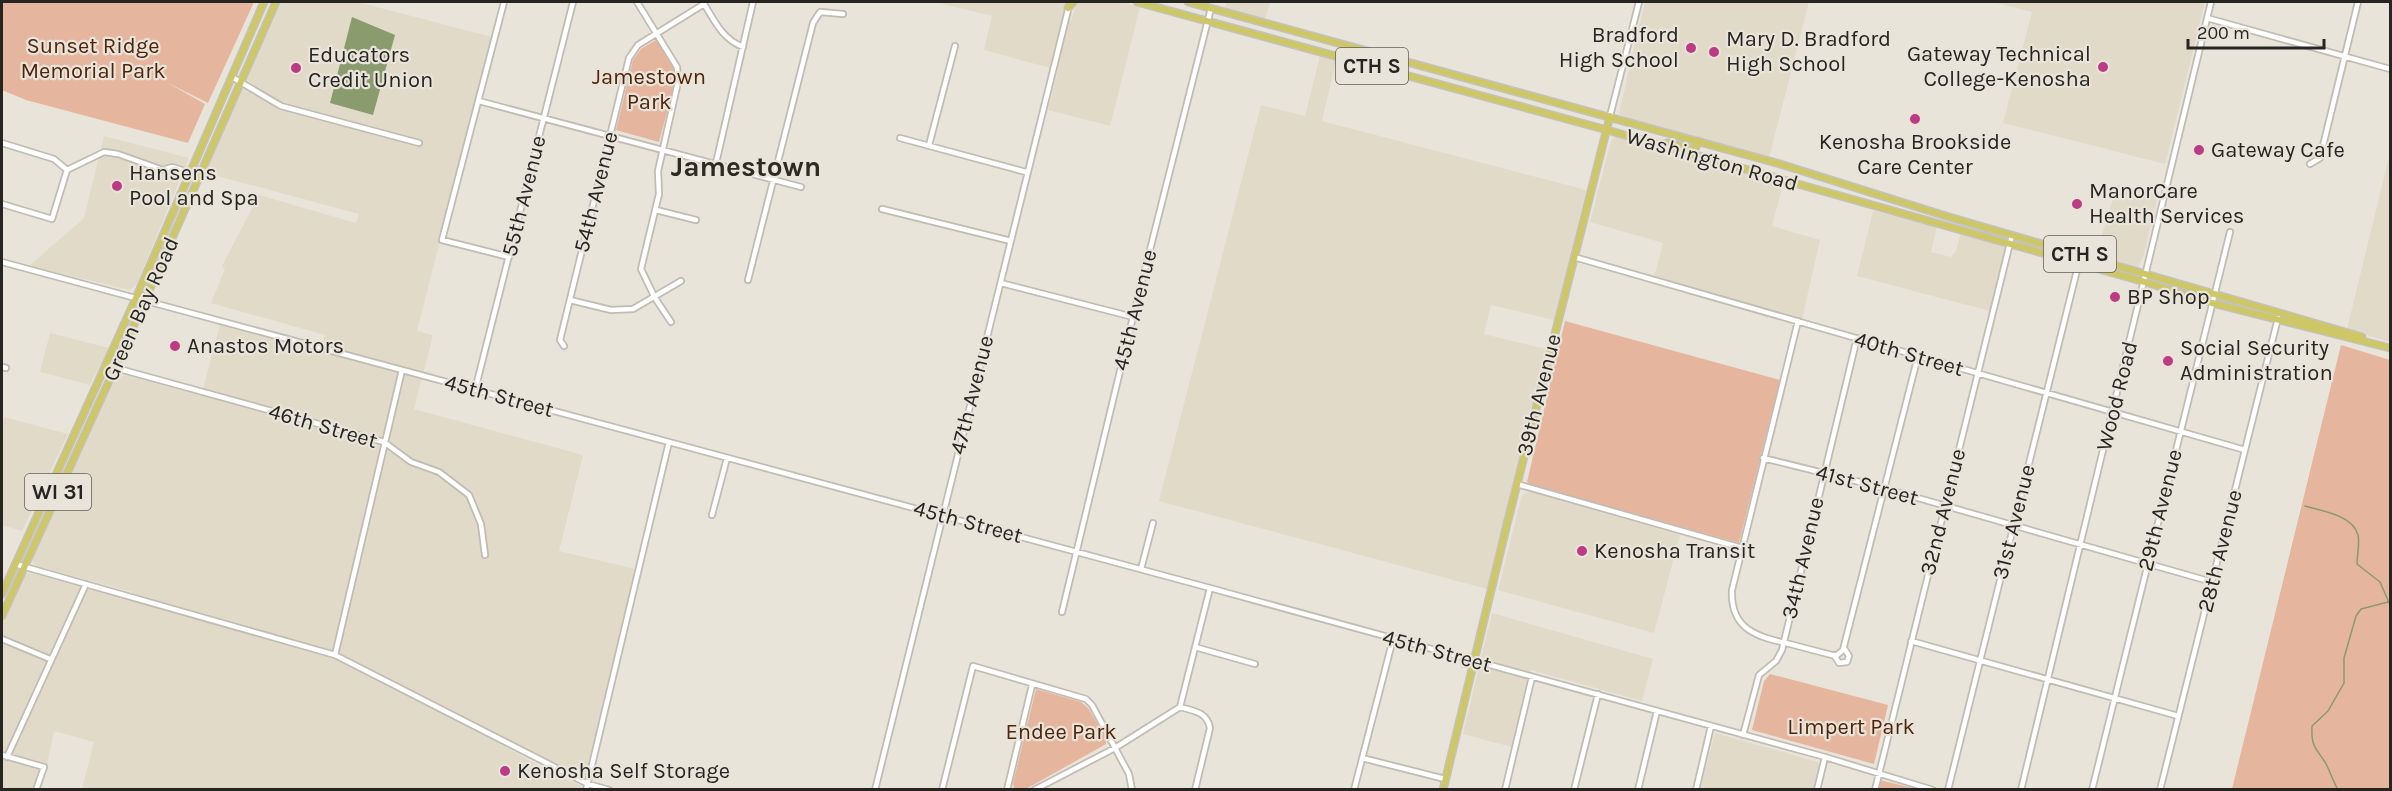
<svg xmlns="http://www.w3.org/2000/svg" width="2392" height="791" font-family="Karla,sans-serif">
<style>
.built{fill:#e1dac9}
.green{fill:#e5b59d}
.water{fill:#8a9b6d}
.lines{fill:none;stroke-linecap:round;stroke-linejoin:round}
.stream{stroke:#8a9b6d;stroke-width:1.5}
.minor-casing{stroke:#c1bcb3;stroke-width:8}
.major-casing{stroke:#c3c2c1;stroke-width:9}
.minor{stroke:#fff;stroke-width:4.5}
.major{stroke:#cdc766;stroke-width:6}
.poi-dot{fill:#bd3b84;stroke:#e8e4da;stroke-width:2}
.labels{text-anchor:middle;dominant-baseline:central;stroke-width:4.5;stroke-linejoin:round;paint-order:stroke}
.shield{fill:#e8e4da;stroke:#615e58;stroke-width:1.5}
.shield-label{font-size:21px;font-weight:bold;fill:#272521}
.poi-label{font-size:22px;fill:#272521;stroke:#e8e4da;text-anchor:start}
.park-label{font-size:22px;fill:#512308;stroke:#e8e4da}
.street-label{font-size:22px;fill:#272521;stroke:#e8e4da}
.district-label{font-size:28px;font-weight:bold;fill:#2d2a23;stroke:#e8e4da}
</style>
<rect width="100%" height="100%" fill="#e8e4da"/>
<!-- built -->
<path class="built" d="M 280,2 L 358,2 L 492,37 L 417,331 L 433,335 L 414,409 L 583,455 L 559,551 L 635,569 L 586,775 L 577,775 L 493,731 L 489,738 L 558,776 L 580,785 L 583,789 L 82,789 L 94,742 L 54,731 L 47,765 L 41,764 L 34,789 L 2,790 L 2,624 L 24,576 L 27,573 L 34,574 L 130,601 L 132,592 L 37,566 L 32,561 L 116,377 L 126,375 L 201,396 L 220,325 L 321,353 L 325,335 L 211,303 L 225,269 L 222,266 L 259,195 L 356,223 L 359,214 L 206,173 L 243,88 L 262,97 L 275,107 L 318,119 L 319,114 L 279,102 L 247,80 Z
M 935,2 L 1067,2 L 1062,18 L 1071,21 L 1077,2 L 1123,2 L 1140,7 L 1110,126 L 1048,110 L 1058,70 L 984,50 L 992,16 Z
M 1226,2 L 1270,2 L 1265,19 L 1225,8 Z
M 1645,2 L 1809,2 L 1769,158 L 1624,117 L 1619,113 Z
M 1993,2 L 2205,2 L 2165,164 L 2003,123 L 2032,12 Z
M 1320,56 L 1336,61 L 1322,121 L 1586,190 L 1554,320 L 1491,305 L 1484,334 L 1546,349 L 1487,589 L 1159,501 L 1261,105 L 1305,116 Z
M 104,136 L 189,158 L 137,284 L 130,290 L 29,266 L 84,218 Z
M 1615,136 L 1783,184 L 1772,226 L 1820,240 L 1802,319 L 1654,277 L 1663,243 L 1590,222 L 1611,141 Z
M 2390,153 L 2390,342 L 2347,329 Z
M 2117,185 L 2158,195 L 2143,257 L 2138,267 L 2096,255 Z
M 1873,211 L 1937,226 L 1931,252 L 1951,257 L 1956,251 L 1961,232 L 2004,245 L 2005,249 L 1990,311 L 1857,276 Z
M 50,333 L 109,348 L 90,385 L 40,372 Z
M 4,417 L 68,434 L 22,531 L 2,525 L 2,427 Z
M 1530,492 L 1680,535 L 1654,633 L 1498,590 L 1522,495 Z
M 1492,613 L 1653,659 L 1642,701 L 1531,670 L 1512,747 L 1463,734 Z
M 1715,733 L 1818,762 L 1820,767 L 1814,789 L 1700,789 Z"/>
<!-- green -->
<path class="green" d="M 2,2 L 254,2 L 208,103 L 166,82 L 205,104 L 188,143 L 26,100 L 2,90 Z
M 656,40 L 674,69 L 675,82 L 659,142 L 616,130 L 633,60 L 641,49 Z
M 1565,321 L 1780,380 L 1739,543 L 1531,485 L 1527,482 Z
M 2341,345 L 2390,360 L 2390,789 L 2232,789 Z
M 1770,674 L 1888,705 L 1874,764 L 1752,730 L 1764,681 Z
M 1036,689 L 1081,702 L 1088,708 L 1106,738 L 1106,744 L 1026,789 L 1014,789 L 1013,783 Z
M 1880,780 L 1916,789 L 1878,789 Z"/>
<!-- water -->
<path class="water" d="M 352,17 L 395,35 L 373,115 L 330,103 Z"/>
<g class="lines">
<!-- stream -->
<path class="stream" d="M 2305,506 C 2322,511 2353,515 2358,535 C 2360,543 2357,555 2357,564 L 2380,582 L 2390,605
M 2338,790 C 2333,781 2330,771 2325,762 C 2315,747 2311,746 2312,726 L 2328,711 L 2344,683 L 2344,658 L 2356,616 L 2361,609 L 2388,602"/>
<!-- minor casing -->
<g class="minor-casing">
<path id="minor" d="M 504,2 L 442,240 L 509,257
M 637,2 L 677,67 L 678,82 L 658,171 L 659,194 L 641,269 L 655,298 L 671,322
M 703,2 C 714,20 722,39 743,47
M 2207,18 L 2390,69
M 232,77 L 281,106 L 419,143
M 479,101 L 801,187
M 1610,116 L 1639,2
M 900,138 L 1026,172
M 2,143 L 54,159 L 67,170 L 104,152 L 118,154 L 163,170 L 172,167 L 200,176
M 929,145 L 955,46
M 716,163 L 753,2
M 2310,164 L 2320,158 L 2358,2
M 2,204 L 52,219 L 67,170
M 882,209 L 1011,241
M 656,210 L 696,220
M 1574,257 L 2245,450
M 2,262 L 1210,588 L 1825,757 L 1933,790
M 748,280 L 813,23 L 820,12 L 843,14
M 1001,283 L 1133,317
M 570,300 L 611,310 L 633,309 L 681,281
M 1798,321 L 1732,590 C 1730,630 1758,637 1790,644 C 1805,648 1820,652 1836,656 L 1843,650 L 1918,356
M 564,346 L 560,340 L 629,58 L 638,45 L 704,4
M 105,365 L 384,442 L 411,462 L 439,472 L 469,495 L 481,524 L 485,555
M 2,367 L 6,368
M 475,390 L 573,2
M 1763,458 L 1876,486 L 2212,582
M 1517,484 L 1742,548
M 712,515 L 727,458
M 15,564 L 335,655 L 588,784 L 609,790
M 1141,569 L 1153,523
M 1062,612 L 1133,317 L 1211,8
M 2,639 L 50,659
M 1911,641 L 2178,716
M 1195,647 L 1255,664
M 335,655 L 402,370
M 1834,655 L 1839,663 L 1847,662 L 1849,656 L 1844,648
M 1180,707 C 1194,711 1207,712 1210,728 L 1195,790
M 1743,735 L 1759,675 L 1776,661 L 1782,650 L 1857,338
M 2,755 L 44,767 L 36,790
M 7,757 L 86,584
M 1362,758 L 1445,779
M 586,790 L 669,442
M 875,790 L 1069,6
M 942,790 L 973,666 L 1086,699 L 1092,705 L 1129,774 L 1132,790
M 1007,790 L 1032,685
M 1034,790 L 1115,748 L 1180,707 L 1210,588
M 1354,790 L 1393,639
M 1505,790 L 1532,677
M 1574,790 L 1598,694
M 1638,790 L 1657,711
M 1696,790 L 1711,726
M 1817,790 L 1825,757
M 1875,790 L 2012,235
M 1948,790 L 2081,254
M 2021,790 L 2211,2
M 2092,790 L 2230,232
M 2160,790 L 2278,318"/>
</g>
<!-- major casing -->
<g class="major-casing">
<path id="major" d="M 1137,2 L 1607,130 L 2145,282 L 2212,303 L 2390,348
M 1188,2 L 1780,164 L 1949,217 L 2362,337
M 1068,8 L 1073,2
M 1661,144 L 1669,143 L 1692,149 L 1696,147 L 1698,141
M 2,594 L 136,298 L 264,2
M 2,616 L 115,368 L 276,2
M 1443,790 L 1507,524 L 1610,116"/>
</g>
<!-- minor -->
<use href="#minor" class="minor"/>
<!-- major -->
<use href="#major" class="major"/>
</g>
<!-- markers -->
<g class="poi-dot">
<circle cx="1691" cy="48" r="6"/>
<circle cx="1714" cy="52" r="6"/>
<circle cx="2103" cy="67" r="6"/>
<circle cx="296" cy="68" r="6"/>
<circle cx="1915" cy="119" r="6"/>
<circle cx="2199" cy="150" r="6"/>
<circle cx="117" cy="186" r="6"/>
<circle cx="2077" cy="204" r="6"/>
<circle cx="2115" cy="297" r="6"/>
<circle cx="175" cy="346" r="6"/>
<circle cx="2168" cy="361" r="6"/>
<circle cx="1582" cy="551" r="6"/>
<circle cx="505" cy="771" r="6"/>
</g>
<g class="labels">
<!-- shield labels -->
<g class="shield">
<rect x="1336" y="48" width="72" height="36" rx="4.5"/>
<rect x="2044" y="236" width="72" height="36" rx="4.5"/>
<rect x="25" y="474" width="66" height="36" rx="4.5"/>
</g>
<g class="shield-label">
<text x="1372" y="66">CTH S</text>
<text x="2080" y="254">CTH S</text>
<text x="58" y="492">WI 31</text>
</g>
<!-- poi labels -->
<g class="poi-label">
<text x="1679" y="35" text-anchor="end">Bradford<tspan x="1679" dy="25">High School</tspan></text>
<text x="1726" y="39">Mary D. Bradford<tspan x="1726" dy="25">High School</tspan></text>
<text x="2091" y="54" text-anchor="end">Gateway Technical<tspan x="2091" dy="25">College-Kenosha</tspan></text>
<text x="308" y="55">Educators<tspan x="308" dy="25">Credit Union</tspan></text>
<text x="1915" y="142" text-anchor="middle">Kenosha Brookside<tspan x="1915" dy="25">Care Center</tspan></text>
<text x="2211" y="150">Gateway Cafe</text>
<text x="129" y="173">Hansens<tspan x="129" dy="25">Pool and Spa</tspan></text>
<text x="2089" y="191">ManorCare<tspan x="2089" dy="25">Health Services</tspan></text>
<text x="2127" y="297">BP Shop</text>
<text x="187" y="346">Anastos Motors</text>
<text x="2180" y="348">Social Security<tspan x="2180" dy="25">Administration</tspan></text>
<text x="1594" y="551">Kenosha Transit</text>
<text x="517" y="771">Kenosha Self Storage</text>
</g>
<!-- park labels -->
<g class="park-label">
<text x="93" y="46">Sunset Ridge<tspan x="93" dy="25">Memorial Park</tspan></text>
<text x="649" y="77">Jamestown<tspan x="649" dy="25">Park</tspan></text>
<text x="1851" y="727">Limpert Park</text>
<text x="1061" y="732">Endee Park</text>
</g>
<!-- street labels -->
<g class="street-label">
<text transform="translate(1712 160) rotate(16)">Washington Road</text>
<text transform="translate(596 192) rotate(-76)">54th Avenue</text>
<text transform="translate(524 196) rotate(-76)">55th Avenue</text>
<text transform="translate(141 309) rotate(-66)">Green Bay Road</text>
<text transform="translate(1135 310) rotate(-76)">45th Avenue</text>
<text transform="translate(1909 354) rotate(16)">40th Street</text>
<text transform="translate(972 395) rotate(-76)">47th Avenue</text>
<text transform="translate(1539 395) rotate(-76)">39th Avenue</text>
<text transform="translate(499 396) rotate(15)">45th Street</text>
<text transform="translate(2117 396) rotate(-76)">Wood Road</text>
<text transform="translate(323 426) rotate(16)">46th Street</text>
<text transform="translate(1867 485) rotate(15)">41st Street</text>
<text transform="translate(2160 510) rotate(-76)">29th Avenue</text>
<text transform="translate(1943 512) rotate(-76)">32nd Avenue</text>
<text transform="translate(968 522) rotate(15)">45th Street</text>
<text transform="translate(2014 522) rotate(-76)">31st Avenue</text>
<text transform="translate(2220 551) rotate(-76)">28th Avenue</text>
<text transform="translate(1803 558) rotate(-77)">34th Avenue</text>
<text transform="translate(1437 651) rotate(15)">45th Street</text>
</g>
<!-- district labels -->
<g class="district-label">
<text x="746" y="166">Jamestown</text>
</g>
</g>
<!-- border -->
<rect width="2392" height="791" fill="none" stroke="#272521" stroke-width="6"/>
<!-- scale -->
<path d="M2188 39v9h136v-9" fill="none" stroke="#272521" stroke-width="3"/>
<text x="2197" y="39" font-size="18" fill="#272521" stroke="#e8e4da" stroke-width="4.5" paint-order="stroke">200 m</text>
</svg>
